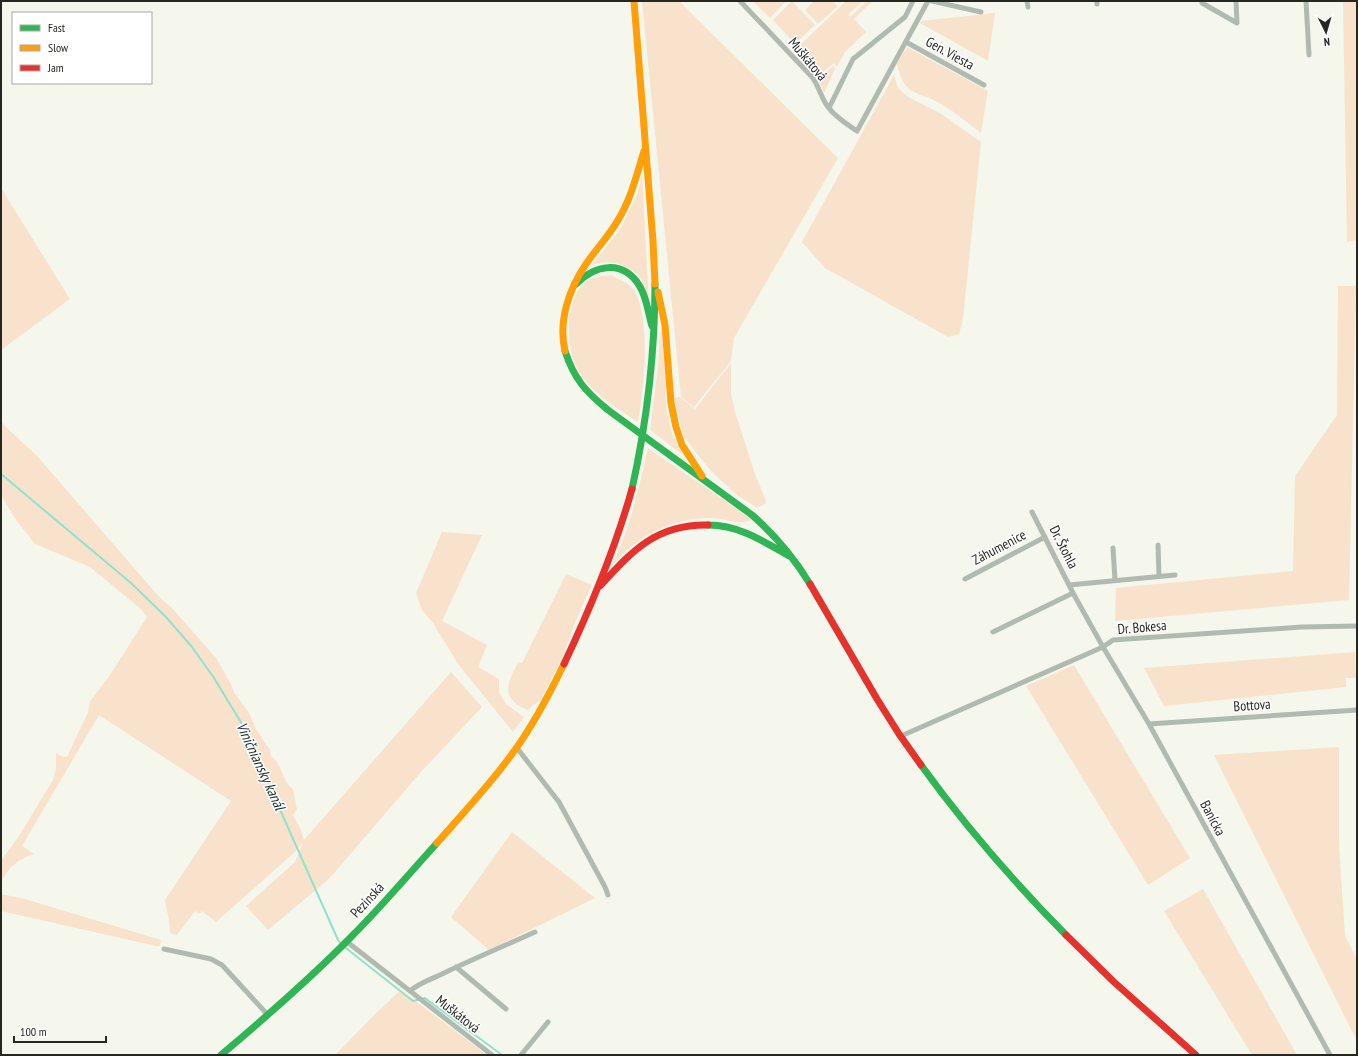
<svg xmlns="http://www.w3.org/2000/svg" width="1358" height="1056" font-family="'PT Sans Narrow',sans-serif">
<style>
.green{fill:#f8e2cb}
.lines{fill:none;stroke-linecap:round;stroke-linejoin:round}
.stream{stroke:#8fe2cd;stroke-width:2}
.street{stroke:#b1bab0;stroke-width:5}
.fast{stroke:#30b455;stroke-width:7}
.slow{stroke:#ff9f0a;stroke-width:7}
.jam{stroke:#e5322d;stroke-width:7}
.labels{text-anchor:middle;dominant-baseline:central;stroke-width:3;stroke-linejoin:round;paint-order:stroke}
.street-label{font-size:14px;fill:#262721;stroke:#fff}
.water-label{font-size:15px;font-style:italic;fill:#192e29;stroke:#fff}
</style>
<rect width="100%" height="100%" fill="#f5f7ed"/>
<!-- green -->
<path class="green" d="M 642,1 L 679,1 L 838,158 L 734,338 L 731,361 L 694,407 L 681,397 Z
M 756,1 L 786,1 L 770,18 L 754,2 Z
M 792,1 L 815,25 L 795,44 L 773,20 Z
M 814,1 L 832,1 L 838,6 L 818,24 L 805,10 Z
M 846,1 L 863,1 L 848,15 L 850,17 L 867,1 L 873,1 L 854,19 L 866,32 L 845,52 L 837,67 L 834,63 L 822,73 L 798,47 Z
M 1343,1 L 1357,1 L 1357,240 L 1347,242 Z
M 995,13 L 988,61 L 920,23 L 921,21 Z
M 907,47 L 988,91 L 981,133 C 969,124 956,113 943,105 C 918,90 904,98 897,64 Z
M 833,66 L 835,69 L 824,93 L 819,79 Z
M 894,75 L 898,88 L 908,97 L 940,113 L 981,142 L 963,319 L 959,334 L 948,337 L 825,268 L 802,242 Z
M 642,175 L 649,303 C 647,294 645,283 639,276 C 626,263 608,259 592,265 L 621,228 L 638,193 Z
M 1,188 L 70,299 L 1,350 Z
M 611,275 C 618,279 629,283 634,290 C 651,316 644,391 638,422 C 617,408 591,393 578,370 C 565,347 564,298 587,281 C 594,276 603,276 611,275 Z
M 1338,286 L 1356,286 L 1349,600 L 1115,621 L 1116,588 L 1293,571 L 1295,476 L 1337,415 Z
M 661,323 L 665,376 L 666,409 L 672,434 L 682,454 L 650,430 L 658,367 Z
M 731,363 L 731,393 L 735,412 L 755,474 L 765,498 L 766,503 L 762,506 L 756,507 L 737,495 L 712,472 L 697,454 L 683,435 L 674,398 L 680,397 L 695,409 Z
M 1,421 L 6,427 L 38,457 L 160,598 L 172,608 L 216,658 L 231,684 L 234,692 L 249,713 L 256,729 L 270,750 L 271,756 C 282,763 284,785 292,788 C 295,793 295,802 297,809 L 293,815 L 301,830 L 304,840 L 451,672 L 482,707 L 420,773 L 329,879 L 268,930 L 246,906 L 295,862 L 303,842 L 295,852 L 216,922 L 202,911 L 200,914 L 195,911 L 177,935 L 170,933 L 169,920 L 165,900 L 231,801 L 99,715 L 22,846 L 34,854 C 18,859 9,867 1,882 L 1,861 L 19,836 L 53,780 L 56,768 L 56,753 L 63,757 L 67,757 L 88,712 L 90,701 L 108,678 L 147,617 L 142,610 L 90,567 L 35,544 L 14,517 L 1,495 Z
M 648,448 L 744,514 L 751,520 C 738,526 726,518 712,518 C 673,517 636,536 611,567 C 630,529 639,488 648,448 Z
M 442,532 L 482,535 L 442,621 L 487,645 L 478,667 L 499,679 L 499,692 L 506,704 L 524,717 L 513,732 L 458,664 L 433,623 L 422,610 L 416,593 Z
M 566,574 L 592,585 L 578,615 L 562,658 L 541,699 L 528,710 C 524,708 517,706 514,702 C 501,691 513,674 518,662 L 522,663 Z
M 1355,652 L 1356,678 L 1346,678 L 1346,687 L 1164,706 L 1144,668 Z
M 1074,665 L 1190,858 L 1148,885 L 1026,686 Z
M 1339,747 L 1339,845 L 1345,936 L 1357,959 L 1357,1041 L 1214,755 Z
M 512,832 L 595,898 L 489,950 L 451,917 Z
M 1203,889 L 1297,1055 L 1252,1055 L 1164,911 Z
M 1,894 L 25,899 L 161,940 L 160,946 L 156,946 L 1,911 Z
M 401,990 L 487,1055 L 335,1055 L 375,1014 Z"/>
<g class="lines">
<!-- stream -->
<path class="stream" d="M 1,474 L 131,583 L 166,617 L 192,647 L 214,678 L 242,724 L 338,940 L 342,945 L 413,1001 L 425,998 L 502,1055"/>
<!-- street -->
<path class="street" d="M 740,1 L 812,77 C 819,86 821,98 828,107 C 835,117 847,124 857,131 L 928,1
M 932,1 L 981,12
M 1027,1 L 1028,7
M 1097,1 L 1097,4
M 1306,1 L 1309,55
M 1202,3 L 1237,23 L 1236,1
M 874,42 L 905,17 L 913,1
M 906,42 L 984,85
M 829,108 L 853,59 L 873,43
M 1032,512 L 1073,593 L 1103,647 L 1149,724 L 1330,1055
M 1158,545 L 1159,576
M 1113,548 L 1115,580
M 965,579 L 1045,537
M 1069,585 L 1175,575
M 993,632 L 1073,593
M 1149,724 L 1357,710
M 901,736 L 1103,647 L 1113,640 L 1302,627 L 1357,626
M 517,748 L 559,802 L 605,887 L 608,895
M 346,941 L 492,1055
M 164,949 L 211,959 L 222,965 L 267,1014
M 456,967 L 506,1009
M 410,991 C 419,983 432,979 442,974 C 473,959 504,946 535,932
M 521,1055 L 548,1022"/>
<!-- fast -->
<path class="fast" d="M 576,284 C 595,265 622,259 639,285 C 647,297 648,313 652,326
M 565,351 C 574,379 586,392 608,410 L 752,515 C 775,535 794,558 810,584
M 632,489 C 647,421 655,354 655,284
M 708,525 C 739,525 763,541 789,556
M 921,765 C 965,826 1014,882 1066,935
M 221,1055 C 266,1017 311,978 352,936 C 382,906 409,874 437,843"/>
<!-- slow -->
<path class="slow" d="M 634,1 L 653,241 L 655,284
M 658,292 L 665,325 L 671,403 L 676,427 L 682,445 L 702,476
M 565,351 C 558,321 569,289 586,264 C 596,249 609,236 618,220 C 631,199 637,174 644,151
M 437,843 C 462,814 489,786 512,754 C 533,726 549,695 564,664"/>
<!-- jam -->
<path class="jam" d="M 810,584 L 877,699 L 899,734 L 921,765
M 600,586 C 632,551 656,524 708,525
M 564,664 C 591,607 615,549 632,489
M 1066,935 L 1114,982 L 1196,1055"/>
</g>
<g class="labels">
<!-- street labels -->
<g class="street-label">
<text transform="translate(950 53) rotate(29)">Gen. Viesta</text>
<text transform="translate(808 59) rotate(50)">Muškátová</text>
<text transform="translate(999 547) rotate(-28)">Záhumenice</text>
<text transform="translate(1064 547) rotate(63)">Dr. Štohla</text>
<text transform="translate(1142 627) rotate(-5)">Dr. Bokesa</text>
<text transform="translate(1252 705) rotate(-4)">Bottova</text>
<text transform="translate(1213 818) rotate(62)">Banícka</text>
<text transform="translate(367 900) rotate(-47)">Pezinská</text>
<text transform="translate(458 1014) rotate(38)">Muškátová</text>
</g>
<!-- water labels -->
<g class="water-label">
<text transform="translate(261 766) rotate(65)">Viničniansky kanál</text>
</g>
</g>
<!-- border -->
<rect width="1358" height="1056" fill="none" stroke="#262721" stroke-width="4"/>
<!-- legend -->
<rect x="12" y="12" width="140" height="72" fill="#ffffff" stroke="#a8a9a6"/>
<rect x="20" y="25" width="20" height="6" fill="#30b455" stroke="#a8a9a6"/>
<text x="48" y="32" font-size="12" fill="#262721">Fast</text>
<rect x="20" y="45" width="20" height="6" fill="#ff9f0a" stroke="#a8a9a6"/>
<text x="48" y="52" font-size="12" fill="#262721">Slow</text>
<rect x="20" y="65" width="20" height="6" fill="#e5322d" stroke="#a8a9a6"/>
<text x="48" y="72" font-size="12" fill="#262721">Jam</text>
<!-- north arrow -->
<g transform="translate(1326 32) rotate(175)" stroke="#ffffff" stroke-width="3" paint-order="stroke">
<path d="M0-3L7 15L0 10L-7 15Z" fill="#262721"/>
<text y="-6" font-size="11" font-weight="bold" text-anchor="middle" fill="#262721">N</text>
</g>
<!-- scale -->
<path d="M14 1036v6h92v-6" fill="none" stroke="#262721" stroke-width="2"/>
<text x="20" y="1036" font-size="12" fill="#262721" stroke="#ffffff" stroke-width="3" paint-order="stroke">100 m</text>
</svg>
